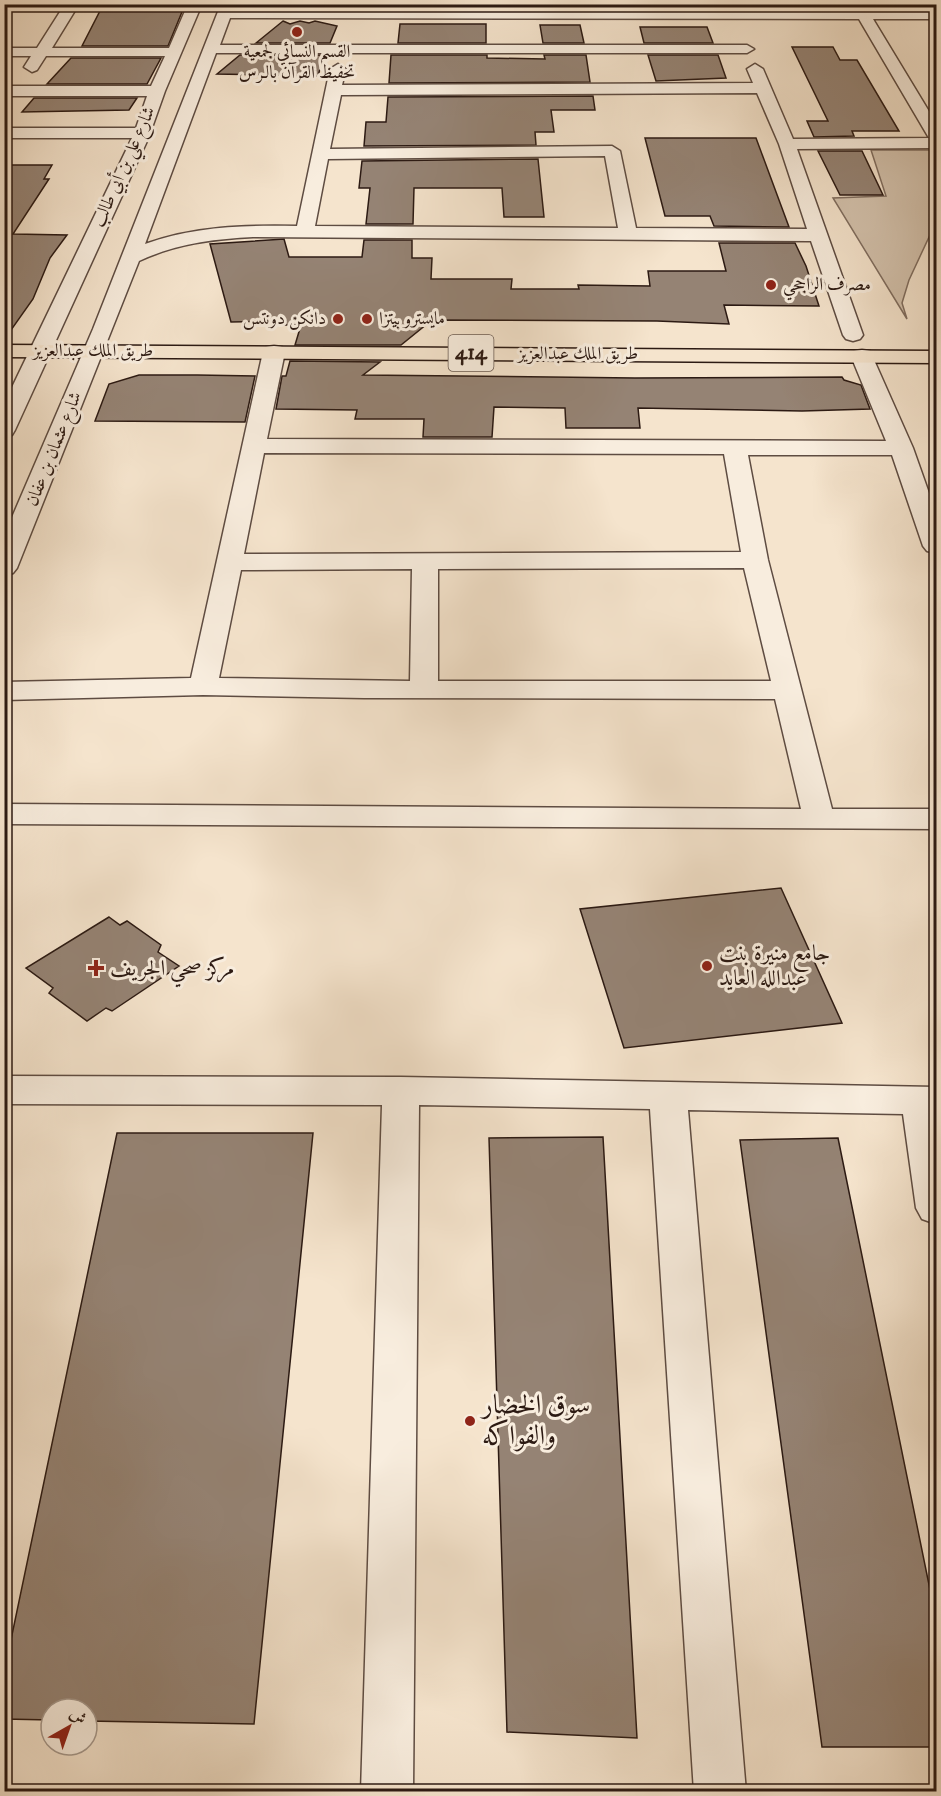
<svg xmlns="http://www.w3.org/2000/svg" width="941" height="1796" font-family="'IM FELL DW Pica',Amiri,serif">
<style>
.green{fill:#d3c2ad;stroke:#806e60;stroke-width:1.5}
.building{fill:#958374;stroke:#2c1a13;stroke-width:1.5}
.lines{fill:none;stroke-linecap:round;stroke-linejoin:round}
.minor-casing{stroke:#5e4c42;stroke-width:3}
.highway-casing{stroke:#2c1a13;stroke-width:3}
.minor{fill:#f8edde;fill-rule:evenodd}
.highway{fill:#f5e4cd;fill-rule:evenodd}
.poi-dot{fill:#8f2418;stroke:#f8edde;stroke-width:2}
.labels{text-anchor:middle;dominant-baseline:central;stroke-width:6;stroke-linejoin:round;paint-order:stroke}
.far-poi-label{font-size:18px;fill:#2c1a13;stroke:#f8edde;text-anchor:start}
.far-street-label{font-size:18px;fill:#2c1a13;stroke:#f8edde}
.shield{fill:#f8edde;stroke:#695950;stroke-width:1.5}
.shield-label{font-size:21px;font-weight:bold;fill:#2c1a13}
.poi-label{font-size:22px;fill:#2c1a13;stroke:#f8edde;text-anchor:start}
.near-poi-label{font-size:27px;fill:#2c1a13;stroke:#f8edde;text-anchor:start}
</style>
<rect width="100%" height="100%" fill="#f5e4cd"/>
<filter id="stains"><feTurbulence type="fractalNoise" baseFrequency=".00333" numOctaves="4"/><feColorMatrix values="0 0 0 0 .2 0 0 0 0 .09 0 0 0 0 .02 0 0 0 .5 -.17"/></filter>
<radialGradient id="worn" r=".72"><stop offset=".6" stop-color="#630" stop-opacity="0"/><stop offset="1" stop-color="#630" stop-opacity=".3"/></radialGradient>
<!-- green -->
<path class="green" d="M 871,150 L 936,150 L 936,222 L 909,280 L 902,303 L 907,319 L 833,198 L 886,196 Z"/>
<!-- building -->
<path class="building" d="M 102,7 L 184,7 L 168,46 L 82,46 Z
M 283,21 L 290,24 L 300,21 L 309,23 L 315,21 L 337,26 L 330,43 L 256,43 Z
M 400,24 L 486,24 L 486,43 L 398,43 Z
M 540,25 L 580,25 L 584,43 L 543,43 Z
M 640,27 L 707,27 L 713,43 L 644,43 Z
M 792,47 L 833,47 L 840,60 L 857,60 L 899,131 L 852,131 L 854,136 L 814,137 L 807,121 L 828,121 Z
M 240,55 L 324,55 L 318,76 L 217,74 Z
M 391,55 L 487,55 L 487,58 L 545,59 L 544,55 L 586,55 L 590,82 L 389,83 Z
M 648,55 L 718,55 L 726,78 L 656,81 Z
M 71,58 L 161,58 L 147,84 L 47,84 Z
M 593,96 L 595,110 L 551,110 L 554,132 L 535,132 L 536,145 L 364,146 L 366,122 L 386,122 L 388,97 Z
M 34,98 L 137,98 L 129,110 L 22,112 Z
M 645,138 L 756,138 L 789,227 L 714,226 L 710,216 L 665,216 Z
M 818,151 L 862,151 L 883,195 L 840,195 Z
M 538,159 L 544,217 L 504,217 L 502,188 L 414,188 L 413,224 L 366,224 L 370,188 L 359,188 L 362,161 Z
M 4,165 L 52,165 L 44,179 L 49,179 L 13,234 L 67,235 L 50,258 L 33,299 L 4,340 Z
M 284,239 L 289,257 L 362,257 L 364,240 L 412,240 L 412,258 L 432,258 L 431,279 L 512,279 L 511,289 L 579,289 L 578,285 L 650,286 L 648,271 L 726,271 L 719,243 L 795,243 L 806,266 L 819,306 L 724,305 L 729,324 L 657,321 L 432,320 L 401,345 L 295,345 L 301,325 L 285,325 L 286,321 L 231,322 L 210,244 Z
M 290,361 L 380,362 L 363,375 L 635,378 L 842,377 L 844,380 L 861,385 L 870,409 L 802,411 L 638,408 L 640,428 L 566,428 L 565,408 L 494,407 L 492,437 L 423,437 L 424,419 L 355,419 L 357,410 L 276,409 L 282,376 L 286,376 Z
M 139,375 L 197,375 L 255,376 L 245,422 L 95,421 L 109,384 Z
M 781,888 L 842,1023 L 624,1048 L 580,909 Z
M 109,917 L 120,925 L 127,921 L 161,945 L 158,952 L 179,966 L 112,1011 L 106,1008 L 87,1021 L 49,993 L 53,988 L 26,968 Z
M 117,1133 L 313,1133 L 254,1724 L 87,1721 L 87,1709 L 51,1709 L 51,1720 L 4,1719 L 4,1673 Z
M 603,1137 L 637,1738 L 507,1732 L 489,1138 Z
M 838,1138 L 936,1619 L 936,1747 L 822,1747 L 740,1140 Z"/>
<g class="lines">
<!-- minor casing -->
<g class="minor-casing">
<path id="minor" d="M 65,4 L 79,4 L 52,48 L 169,48 L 188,4 L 202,4 L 165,91 L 148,139 L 15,430 L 12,435 L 4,437 L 4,404 L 132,138 L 4,138 L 4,128 L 136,128 L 147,96 L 4,96 L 4,86 L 151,86 L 165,56 L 46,56 L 37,70 L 32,72 L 24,67 L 31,56 L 4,56 L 4,48 L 37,48 Z
M 221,4 L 235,4 L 233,10 L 936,11 L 936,19 L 873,19 L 936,123 L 936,148 L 797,149 L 863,335 L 860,339 L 853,341 L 846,339 L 843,335 L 811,241 L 253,237 C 213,239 175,244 139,261 L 17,568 L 13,573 L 4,576 L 4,536 L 93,329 ZM 230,18 L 859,19 L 929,138 L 793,139 L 763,69 L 755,64 L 747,69 L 753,83 L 342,85 L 346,69 L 338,64 L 330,69 L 297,226 C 245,225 194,226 145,244 L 216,53 L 747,53 L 754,49 L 747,45 L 220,45 ZM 757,93 L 779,144 L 807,229 L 636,228 L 620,151 L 612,146 L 330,149 L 341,95 ZM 605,156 L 618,228 L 315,226 L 328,159 Z
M 274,346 L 282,347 L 285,352 L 267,439 L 886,441 L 851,356 L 854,351 L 862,350 L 870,351 L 913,448 L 936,513 L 936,553 L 927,551 L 923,546 L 892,455 L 748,455 L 768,560 L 832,809 L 936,809 L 936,829 L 4,824 L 4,804 L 801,809 L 775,699 L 364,698 L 203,695 L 4,700 L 4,682 L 191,678 L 263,352 L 266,347 ZM 264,453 L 724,454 L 741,552 L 244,554 ZM 744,568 L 771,681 L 438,681 L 438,569 ZM 412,569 L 410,681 L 219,678 L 241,570 Z
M 4,1076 L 401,1077 L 936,1087 L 936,1224 L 922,1219 L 916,1208 L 903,1114 L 688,1110 L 746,1792 L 694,1792 L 650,1109 L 419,1105 L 413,1792 L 361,1792 L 382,1105 L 4,1104 Z"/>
</g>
<!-- highway casing -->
<g class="highway-casing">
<path id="highway" d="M 4,345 L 936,351 L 936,363 L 4,357 Z"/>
</g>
<!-- minor -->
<use href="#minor" class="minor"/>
<!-- highway -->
<use href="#highway" class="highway"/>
</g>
<!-- markers -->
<g class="poi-dot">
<circle cx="297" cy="32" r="6"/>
<circle cx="771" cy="285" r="6"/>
<circle cx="338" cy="319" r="6"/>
<circle cx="367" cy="319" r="6"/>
<circle cx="707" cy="966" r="6"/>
<path d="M93 959h6v6h6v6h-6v6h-6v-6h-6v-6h6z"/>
<circle cx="470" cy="1421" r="6"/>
</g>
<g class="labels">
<!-- far-poi labels -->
<g class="far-poi-label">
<text x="297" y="52" text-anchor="middle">القسم النسائي لجمعية<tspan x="297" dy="21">تحفيظ القرآن بالـرس</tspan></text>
<text x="783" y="285">مصرف الراجحي</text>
<text x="326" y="319" text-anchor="end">دانكن دونتس</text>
<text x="379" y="319">مايسترو بيتزا</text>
</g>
<!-- far-street labels -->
<g class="far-street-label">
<text transform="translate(124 167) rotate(-66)">شارع علي بن أبي طالب</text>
<text x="93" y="351">طريق الملك عبدالعزيز</text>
<text x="578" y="354">طريق الملك عبدالعزيز</text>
<text transform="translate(54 449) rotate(-68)">شارع عثمان بن عفان</text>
</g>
<!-- shield labels -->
<rect class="shield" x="448.5" y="335" width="45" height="36" rx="4.5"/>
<g class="shield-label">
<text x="471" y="353">414</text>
</g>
<!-- poi labels -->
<g class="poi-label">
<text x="719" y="953">جامع منيرة بنت<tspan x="719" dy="25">عبدالله العايد</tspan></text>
<text x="110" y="968">مركز صحي الجريف</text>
</g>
<!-- near-poi labels -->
<g class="near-poi-label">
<text x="482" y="1405">سوق الخضار<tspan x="482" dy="31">والفواكه</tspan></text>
</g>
</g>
<!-- margin -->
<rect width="941" height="1796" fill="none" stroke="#f5e4cd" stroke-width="24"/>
<rect x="6" y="6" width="929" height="1784" fill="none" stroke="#2c1a13" stroke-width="3"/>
<rect x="12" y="12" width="917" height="1772" fill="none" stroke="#2c1a13" stroke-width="1.5"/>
<!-- north arrow -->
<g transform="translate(69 1727) rotate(40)"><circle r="28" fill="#f8edde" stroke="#a6998d" stroke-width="1.5"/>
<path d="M0-4.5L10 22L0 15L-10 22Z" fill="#8f2418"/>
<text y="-9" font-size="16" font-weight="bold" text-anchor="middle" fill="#2c1a13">ش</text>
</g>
<rect width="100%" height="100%" filter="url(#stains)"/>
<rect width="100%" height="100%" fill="url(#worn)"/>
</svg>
